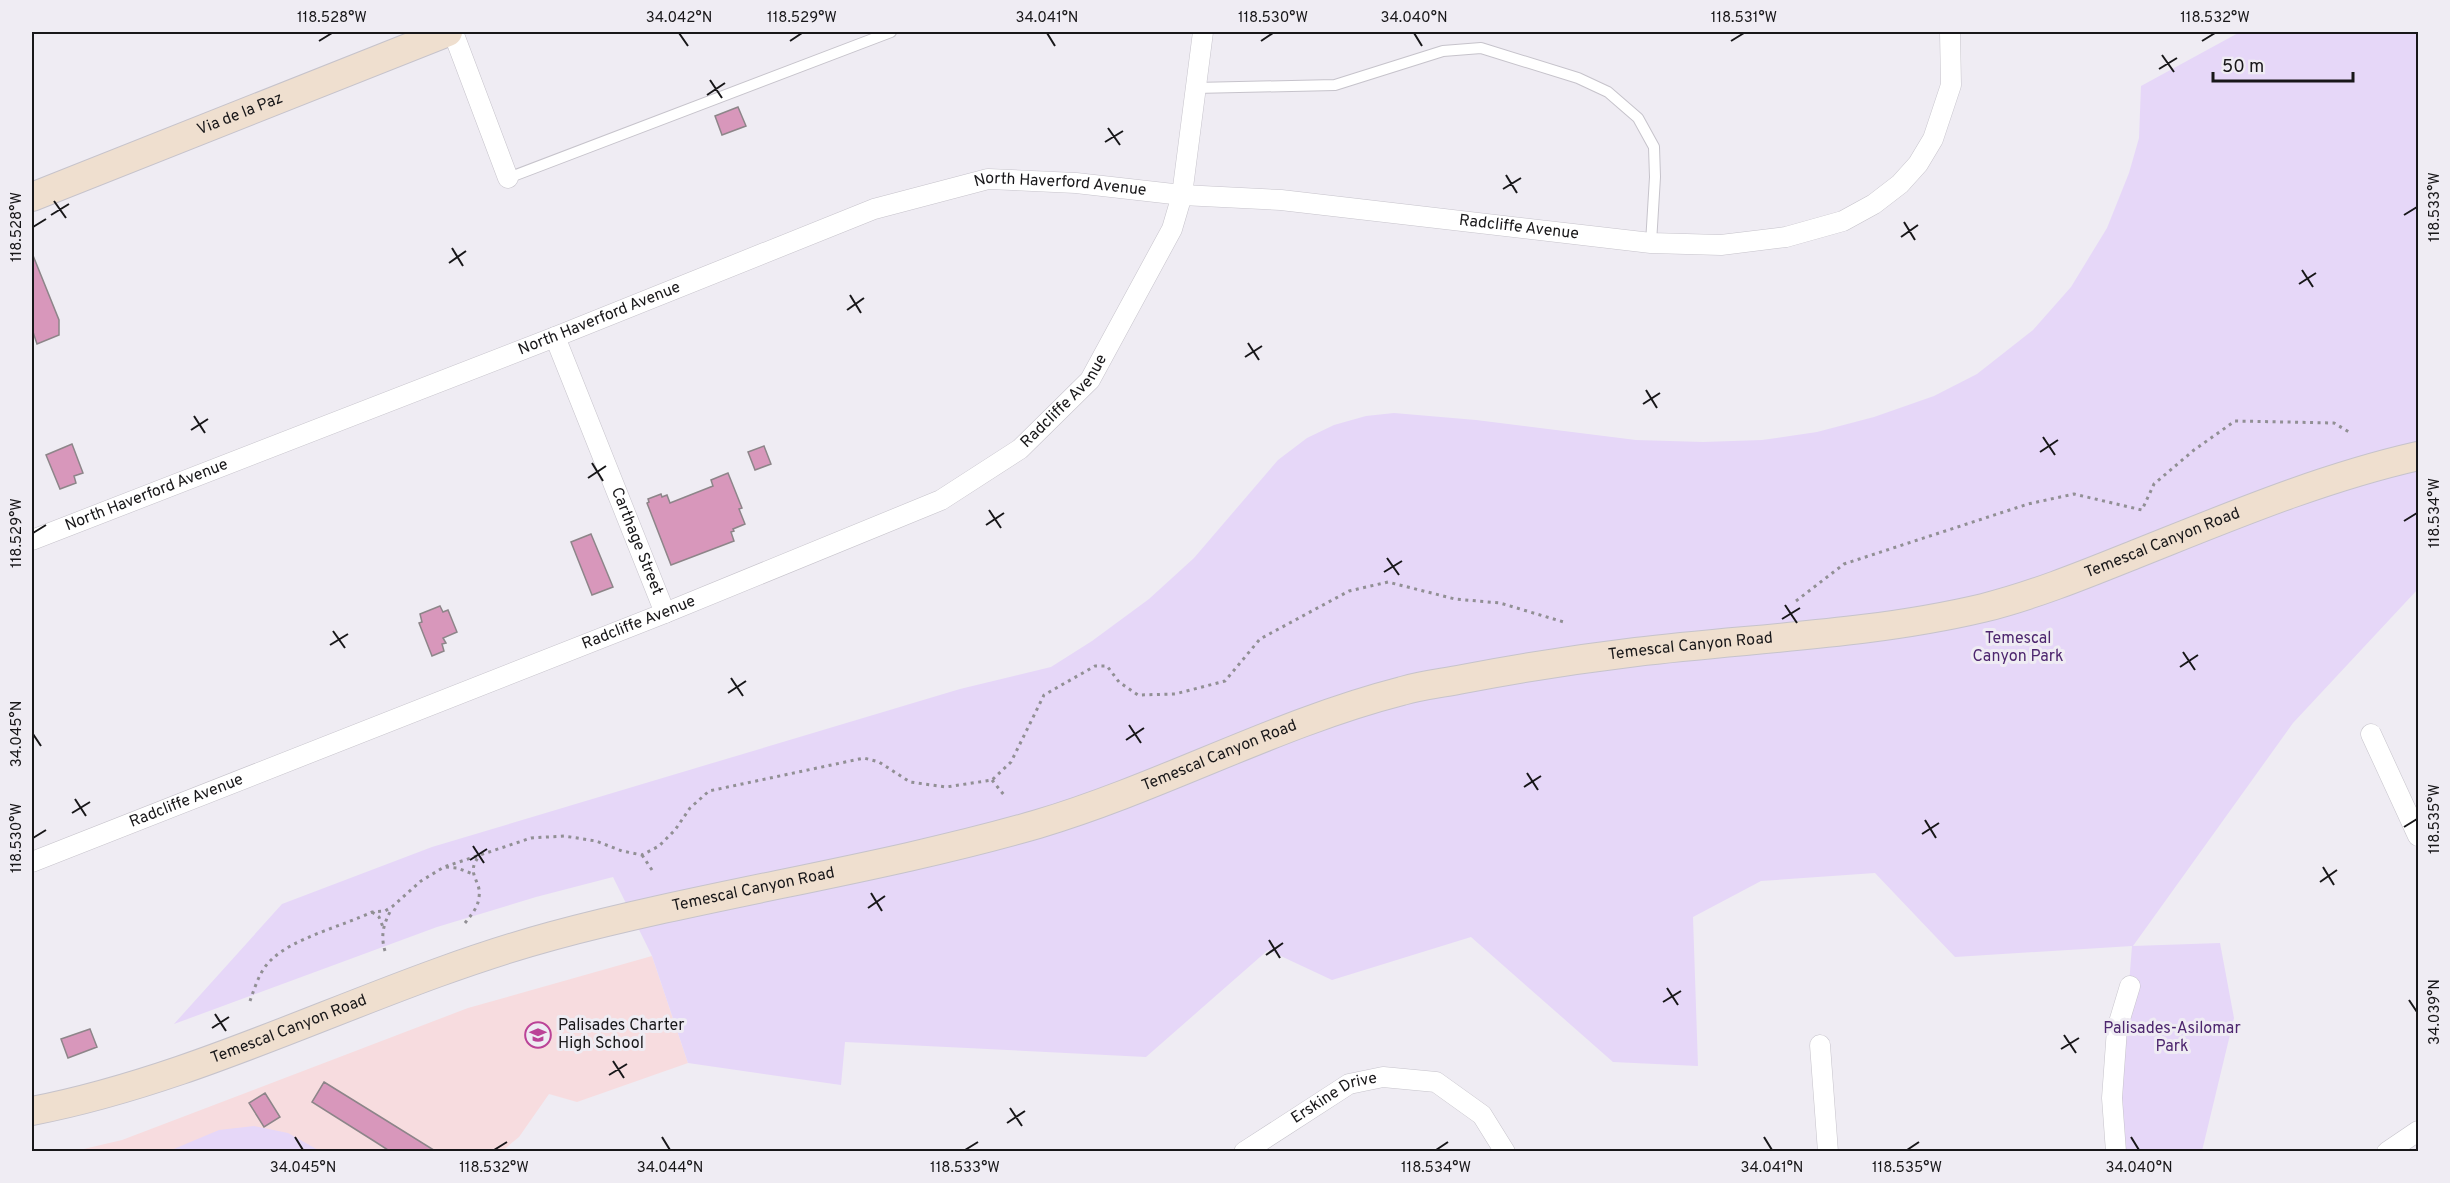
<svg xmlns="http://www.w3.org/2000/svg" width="2450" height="1183" font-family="Overpass,sans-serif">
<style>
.education{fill:#f7dcdf}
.park{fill:#e6d7f8}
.building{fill:#d897bb;stroke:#8d8589;stroke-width:1.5}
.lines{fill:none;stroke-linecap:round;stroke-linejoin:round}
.lane-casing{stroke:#c6c3cb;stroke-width:12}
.street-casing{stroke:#c6c3cb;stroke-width:21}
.secondary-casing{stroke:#c6c3cb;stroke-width:30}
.path{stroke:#918f94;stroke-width:3;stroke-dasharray:3 4.5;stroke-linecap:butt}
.lane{stroke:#fff;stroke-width:10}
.street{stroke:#fff;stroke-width:20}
.secondary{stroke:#efdfcf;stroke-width:28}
.ticks{fill:none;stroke:#181719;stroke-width:2}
.labels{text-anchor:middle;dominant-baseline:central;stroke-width:6;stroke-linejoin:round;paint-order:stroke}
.street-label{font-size:16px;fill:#181719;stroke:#efecf3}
.park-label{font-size:16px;fill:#4d266e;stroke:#efecf3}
.poi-label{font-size:16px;fill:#181719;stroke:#efecf3;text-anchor:start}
.neatline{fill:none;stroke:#181719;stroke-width:2}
.ticks-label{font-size:15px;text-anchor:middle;fill:#181719}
</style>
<rect width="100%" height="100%" fill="#efecf3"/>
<!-- education -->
<path class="education" d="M 652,956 L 688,1063 L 577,1102 L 549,1094 L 519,1137 L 502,1151 L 71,1152 L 122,1140 L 468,1008 Z"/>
<!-- park -->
<path class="park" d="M 2240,32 L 2418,32 L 2418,589 L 2293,723 L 2133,946 L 2220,943 L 2234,1018 L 2202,1151 L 2116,1151 L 2132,946 L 1955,957 L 1875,873 L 1761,881 L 1693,917 L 1698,1066 L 1613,1062 L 1471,937 L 1332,980 L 1268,950 L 1146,1057 L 845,1042 L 841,1085 L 688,1063 L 652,956 L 613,877 L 536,897 L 437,927 L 174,1024 L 282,904 L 432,847 L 960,689 L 1051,667 L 1092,641 L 1149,599 L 1194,558 L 1278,460 L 1307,438 L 1334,425 L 1366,416 L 1394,413 L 1476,420 L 1636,440 L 1703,442 L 1762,440 L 1817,432 L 1874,417 L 1934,396 L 1977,374 L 2033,330 L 2071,287 L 2107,228 L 2129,173 L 2139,138 L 2141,86 Z
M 254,1126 L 288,1133 L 320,1151 L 169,1151 L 219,1130 Z"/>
<!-- building -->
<path class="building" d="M 738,107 L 746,126 L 722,135 L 715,116 Z
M 32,253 L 59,320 L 59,335 L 37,344 L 32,329 Z
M 72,444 L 83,473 L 74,476 L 76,483 L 60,489 L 46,455 Z
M 764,446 L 771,464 L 755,470 L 748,452 Z
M 728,473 L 742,508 L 739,509 L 745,524 L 733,529 L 734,531 L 731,532 L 734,541 L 671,565 L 647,503 L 649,502 L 648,499 L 661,494 L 662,497 L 667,495 L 670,503 L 713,486 L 711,480 Z
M 591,534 L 613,587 L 592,595 L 571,542 Z
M 440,606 L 443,612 L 448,610 L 457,632 L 443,638 L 446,643 L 442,644 L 444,651 L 432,656 L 419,623 L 422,622 L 420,614 Z
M 90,1029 L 97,1047 L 68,1058 L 61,1039 Z
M 324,1082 L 379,1116 L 437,1152 L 391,1152 L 374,1141 L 312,1102 Z
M 265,1093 L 280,1117 L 264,1127 L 249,1103 Z"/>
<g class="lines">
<!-- lane casing -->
<g class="lane-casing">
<path id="lane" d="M 1195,88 L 1335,85 L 1443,51 L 1481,48 L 1578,78 L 1608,92 L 1638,118 L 1654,147 L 1655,177 L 1651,243
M 508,178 L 891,32"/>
</g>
<!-- street casing -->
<g class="street-casing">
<g id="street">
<path d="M 453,32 L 508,178"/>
<path id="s1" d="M 555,337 L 665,613"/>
<path id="s2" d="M 32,540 L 555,337 L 874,209 L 988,179 L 1076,183 L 1182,195 L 1281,200 L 1651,243 L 1721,245 L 1786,237 L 1843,221 L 1874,204 L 1900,184 L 1918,164 L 1933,139 L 1951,85 L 1950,32"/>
<path d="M 2371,734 L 2418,836"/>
<path id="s3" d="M 32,862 L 665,613 L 941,500 L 1020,449 L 1090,380 L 1172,229 L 1182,195 L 1203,32"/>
<path d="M 1820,1045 L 1828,1152"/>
<path id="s4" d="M 1244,1152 L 1349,1084 L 1383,1077 L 1436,1082 L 1482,1115 L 1505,1152"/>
<path d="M 2116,1152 L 2112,1098 L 2117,1029 L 2130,986"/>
<path d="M 2387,1152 L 2418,1131"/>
</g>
</g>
<!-- secondary casing -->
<g class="secondary-casing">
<g id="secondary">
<path id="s5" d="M 32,197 L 448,32"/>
<path id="s6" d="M 32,1111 C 212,1076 375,984 552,936 C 712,893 879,870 1038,824 C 1162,787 1277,723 1402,691 C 1422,685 1443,683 1463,679 C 1520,668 1578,659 1636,652 C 1752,638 1869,635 1983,608 C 2035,595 2086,574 2136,554 C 2229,517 2321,478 2418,456"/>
</g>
</g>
<!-- path -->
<path class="path" d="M 1796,601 L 1844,564 L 2028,504 L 2074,494 L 2142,510 L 2154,484 L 2194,450 L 2235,421 L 2334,423 L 2349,432
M 992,780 L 1004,795
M 642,855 L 654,873
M 446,867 L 457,868 L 473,874
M 372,912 L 379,917 L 383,927
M 465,923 C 471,915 478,908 479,897 C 482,880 464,874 480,855
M 385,951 C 380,934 384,923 392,908
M 250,1001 C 255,987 260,970 271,960 C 293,938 343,926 372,912 L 385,911 L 393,906 L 421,881 L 444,867 L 531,838 L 564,836 L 596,841 L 622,851 L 642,855 L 659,846 L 675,830 L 690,808 L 709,791 L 864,758 L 879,762 L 910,782 L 946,787 L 992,780 L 1011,762 L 1044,695 L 1095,666 L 1107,666 L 1119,682 L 1138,695 L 1175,694 L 1225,681 L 1260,639 L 1349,591 L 1388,582 L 1455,599 L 1500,603 L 1567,623"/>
<!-- lane -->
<use href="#lane" class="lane"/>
<!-- street -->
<use href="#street" class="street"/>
<!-- secondary -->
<use href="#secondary" class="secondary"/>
</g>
<!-- ticks -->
<path class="ticks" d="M 679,33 L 688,46M 1047,33 L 1055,46M 1414,33 L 1422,46M 319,41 L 332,33M 790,41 L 802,33M 1261,41 L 1273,33M 1731,41 L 1744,33M 2202,41 L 2215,33M 2162,55 L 2174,72M 2159,69 L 2177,58M 710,80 L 722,98M 707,95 L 725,83M 1108,128 L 1120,145M 1105,142 L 1123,131M 1506,175 L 1517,193M 1503,189 L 1521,178M 54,201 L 66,218M 51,215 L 69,204M 2404,215 L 2417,207M 1904,222 L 1915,240M 33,227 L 46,219M 1901,237 L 1918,225M 452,248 L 463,266M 449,263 L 466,251M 2302,270 L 2313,287M 2299,284 L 2316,273M 850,295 L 861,313M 847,310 L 864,298M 1248,343 L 1259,360M 1245,357 L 1262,346M 1646,390 L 1657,408M 1643,404 L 1660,393M 194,416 L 205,433M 191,430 L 208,419M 2043,437 L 2055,455M 2040,452 L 2058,440M 592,463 L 603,481M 588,478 L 606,466M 989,510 L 1001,528M 2404,521 L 2417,513M 986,525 L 1004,513M 33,533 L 46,525M 1387,558 L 1399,575M 1384,572 L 1402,561M 1785,605 L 1797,623M 1782,619 L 1800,608M 333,631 L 345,648M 330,645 L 348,634M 2183,652 L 2195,670M 2180,667 L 2198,655M 731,678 L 743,696M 728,693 L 746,681M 1129,725 L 1141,743M 33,734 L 41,746M 1126,740 L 1144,728M 1527,773 L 1538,790M 1524,787 L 1541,776M 75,799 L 86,816M 72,813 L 90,802M 1925,820 L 1936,838M 2404,827 L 2417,819M 1922,834 L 1939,823M 33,838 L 46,830M 473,846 L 484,863M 470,860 L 487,849M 2323,867 L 2334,885M 2320,882 L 2337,870M 871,893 L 882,911M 868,908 L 885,896M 1269,940 L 1280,958M 1266,955 L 1283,943M 1667,988 L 1678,1005M 2409,1000 L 2417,1012M 1663,1002 L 1681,991M 215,1014 L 226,1031M 212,1028 L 229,1017M 2064,1035 L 2076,1053M 2061,1049 L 2079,1038M 613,1061 L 624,1078M 609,1075 L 627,1064M 1010,1108 L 1022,1126M 1007,1123 L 1025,1111M 295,1137 L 303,1150M 662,1137 L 670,1150M 1764,1137 L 1772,1150M 2131,1137 L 2139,1150M 494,1150 L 507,1142M 965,1150 L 978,1142M 1436,1150 L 1448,1142M 1907,1150 L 1919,1142"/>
<!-- icons -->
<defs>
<g id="school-ring" transform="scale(1.35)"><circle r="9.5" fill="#efecf3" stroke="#bb4397" stroke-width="1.5"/><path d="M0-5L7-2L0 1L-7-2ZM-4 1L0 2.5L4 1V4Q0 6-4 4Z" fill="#bb4397"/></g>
</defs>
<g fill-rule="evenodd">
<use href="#school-ring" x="538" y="1035"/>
</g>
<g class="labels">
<!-- street labels -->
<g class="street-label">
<text stroke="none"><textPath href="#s5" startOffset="224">Via de la Paz</textPath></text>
<text stroke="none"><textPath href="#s2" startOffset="1095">North Haverford Avenue</textPath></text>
<text stroke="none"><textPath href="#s2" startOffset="1556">Radcliffe Avenue</textPath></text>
<text stroke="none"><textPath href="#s2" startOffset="609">North Haverford Avenue</textPath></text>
<text stroke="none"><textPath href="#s3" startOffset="1138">Radcliffe Avenue</textPath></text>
<text stroke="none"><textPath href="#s2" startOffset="123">North Haverford Avenue</textPath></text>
<text stroke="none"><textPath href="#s1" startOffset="220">Carthage Street</textPath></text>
<text stroke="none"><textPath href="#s6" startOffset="2214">Temescal Canyon Road</textPath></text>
<text stroke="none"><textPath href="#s3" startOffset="652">Radcliffe Avenue</textPath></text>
<text stroke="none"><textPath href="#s6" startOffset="1728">Temescal Canyon Road</textPath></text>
<text stroke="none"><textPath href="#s6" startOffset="1242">Temescal Canyon Road</textPath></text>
<text stroke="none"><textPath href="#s3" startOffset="166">Radcliffe Avenue</textPath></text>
<text stroke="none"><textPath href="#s6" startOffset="756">Temescal Canyon Road</textPath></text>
<text stroke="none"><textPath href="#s6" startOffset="270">Temescal Canyon Road</textPath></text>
<text stroke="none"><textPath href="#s4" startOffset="106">Erskine Drive</textPath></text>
</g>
<!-- park labels -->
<g class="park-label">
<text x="2018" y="639">Temescal<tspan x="2018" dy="18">Canyon Park</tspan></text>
<text x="2172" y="1029">Palisades-Asilomar<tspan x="2172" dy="18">Park</tspan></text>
</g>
<!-- poi labels -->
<g class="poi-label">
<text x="558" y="1026">Palisades Charter<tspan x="558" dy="18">High School</tspan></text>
</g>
</g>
<!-- border -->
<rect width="2450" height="1183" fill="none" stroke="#efecf3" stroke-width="66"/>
<!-- scale -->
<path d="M2213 72v9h140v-9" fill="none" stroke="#181719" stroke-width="3"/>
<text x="2222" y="72" font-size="18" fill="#181719" stroke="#efecf3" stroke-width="4.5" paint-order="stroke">50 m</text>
<rect x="33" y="33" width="2384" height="1117" class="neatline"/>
<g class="ticks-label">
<text x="332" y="22">118.528°W</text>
<text x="679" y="22">34.042°N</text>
<text x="802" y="22">118.529°W</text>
<text x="1047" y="22">34.041°N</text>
<text x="1273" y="22">118.530°W</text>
<text x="1414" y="22">34.040°N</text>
<text x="1744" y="22">118.531°W</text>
<text x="2215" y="22">118.532°W</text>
<text transform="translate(2434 207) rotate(-90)" y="5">118.533°W</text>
<text transform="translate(16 227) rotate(-90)" y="5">118.528°W</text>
<text transform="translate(2434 513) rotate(-90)" y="5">118.534°W</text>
<text transform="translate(16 533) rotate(-90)" y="5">118.529°W</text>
<text transform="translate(16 734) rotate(-90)" y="5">34.045°N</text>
<text transform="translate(2434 819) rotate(-90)" y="5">118.535°W</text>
<text transform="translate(16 838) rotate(-90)" y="5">118.530°W</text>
<text transform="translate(2434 1012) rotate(-90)" y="5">34.039°N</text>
<text x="303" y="1172">34.045°N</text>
<text x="494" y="1172">118.532°W</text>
<text x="670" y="1172">34.044°N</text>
<text x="965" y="1172">118.533°W</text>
<text x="1436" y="1172">118.534°W</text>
<text x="1772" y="1172">34.041°N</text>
<text x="1907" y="1172">118.535°W</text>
<text x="2139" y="1172">34.040°N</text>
</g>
</svg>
